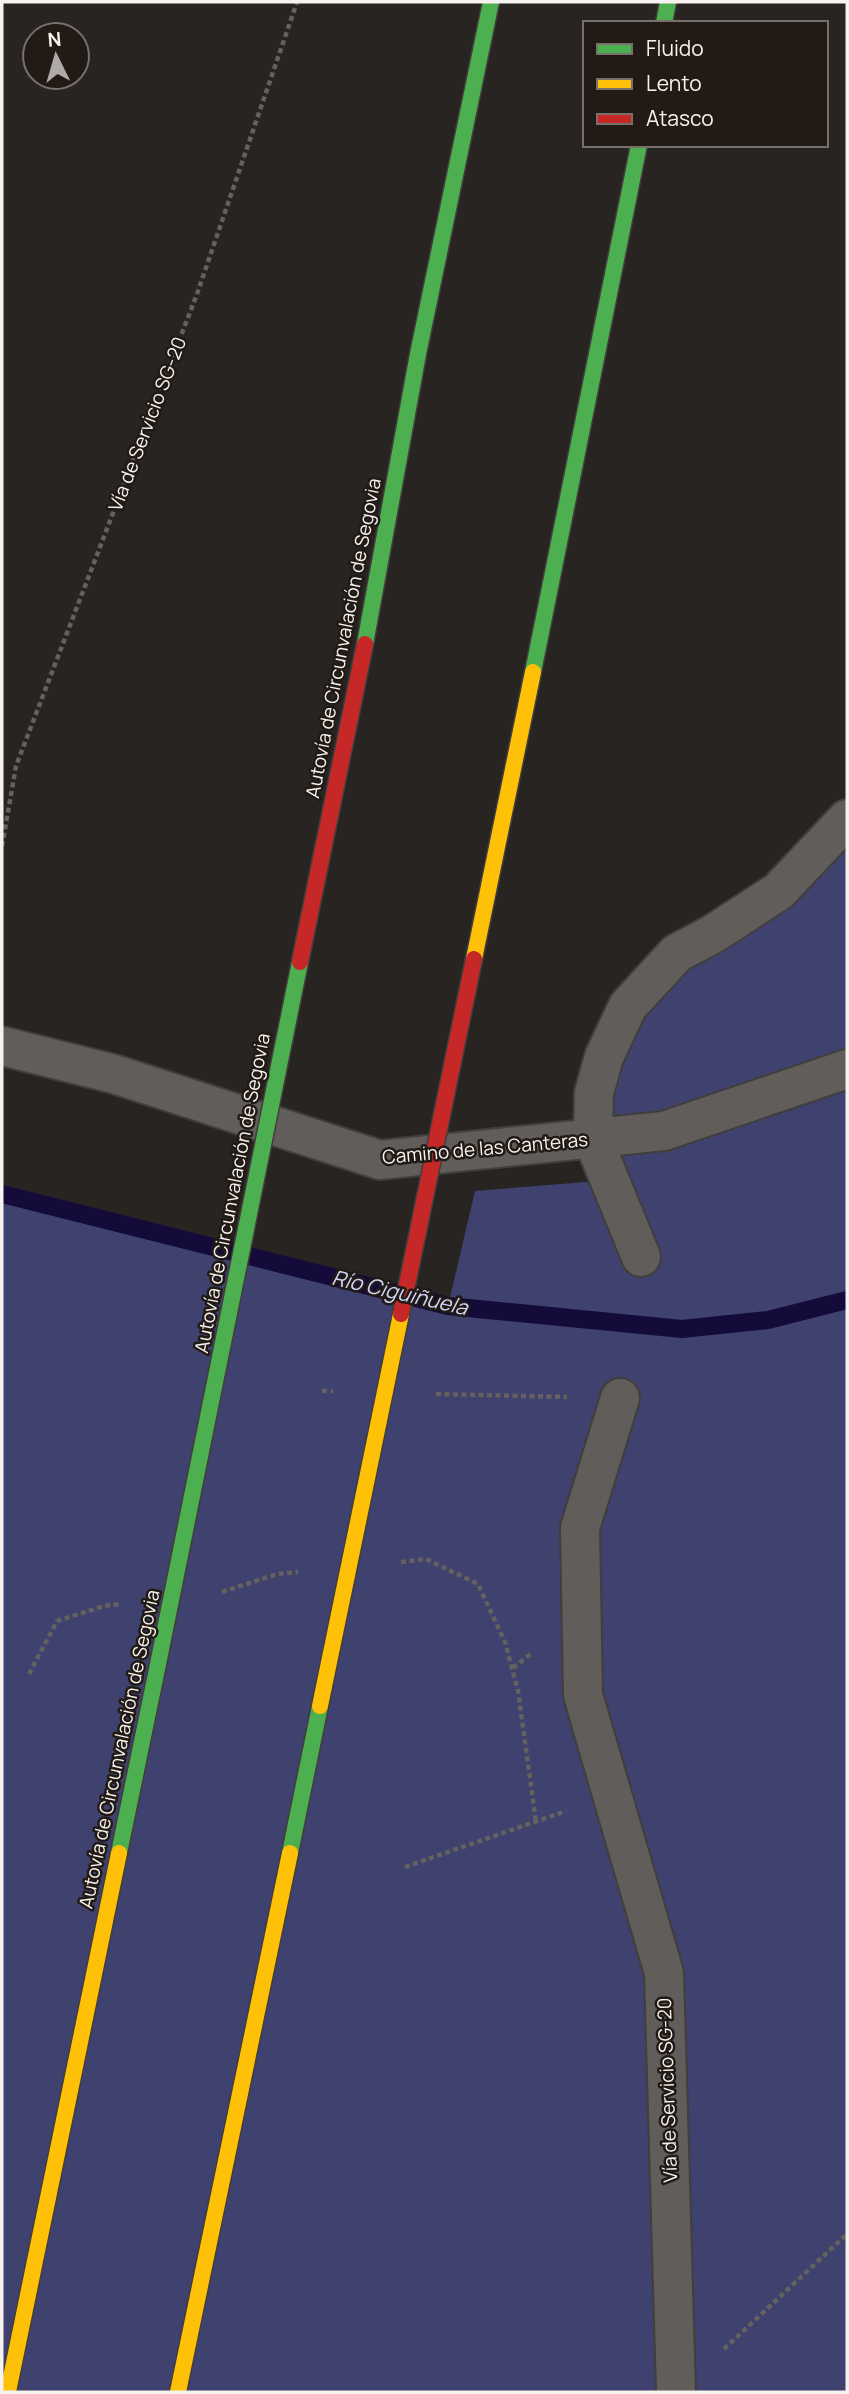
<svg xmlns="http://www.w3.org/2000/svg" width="849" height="2394" font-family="Manrope,sans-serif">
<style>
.green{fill:#3f416e}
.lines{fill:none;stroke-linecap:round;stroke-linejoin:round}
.stream{stroke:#140b3b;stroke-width:18}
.street-casing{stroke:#423e3c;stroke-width:42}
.fast-casing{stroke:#423e3c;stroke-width:19}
.slow-casing{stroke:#423e3c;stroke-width:19}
.path{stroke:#64615f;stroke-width:4.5;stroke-dasharray:5 3.5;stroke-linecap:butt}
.street{stroke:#605d5b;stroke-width:38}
.fast{stroke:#4caf50;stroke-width:16}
.slow{stroke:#ffc107;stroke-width:16}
.fast-bridge-casing{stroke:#423e3c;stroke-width:19;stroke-linecap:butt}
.slow-bridge-casing{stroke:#423e3c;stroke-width:19;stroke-linecap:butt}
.jam-bridge-casing{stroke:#423e3c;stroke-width:19;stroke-linecap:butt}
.fast-bridge{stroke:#4caf50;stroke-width:16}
.slow-bridge{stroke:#ffc107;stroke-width:16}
.jam-bridge{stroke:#c62828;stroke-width:16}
.labels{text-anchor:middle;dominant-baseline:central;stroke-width:5;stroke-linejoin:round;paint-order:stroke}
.street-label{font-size:19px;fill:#f7f2ef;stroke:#211a15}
.water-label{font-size:21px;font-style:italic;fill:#d0d4f8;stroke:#211a15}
</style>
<rect width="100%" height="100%" fill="#282421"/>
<!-- green -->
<path class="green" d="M 847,819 L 847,2392 L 2,2392 L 2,1194 L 448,1306 L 475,1191 L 610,1180 L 593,1139 L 628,1006 Z"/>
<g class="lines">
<!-- stream -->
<path class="stream" d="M 2,1194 L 448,1306 L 682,1329 L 768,1320 L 847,1300"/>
<!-- street casing -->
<g class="street-casing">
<path id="street" d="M 2,1046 L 114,1074 L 380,1160 L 664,1131 L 847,1069
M 641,1257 L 593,1139 L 594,1093 L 604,1057 L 628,1006 L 677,953 L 713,934 L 779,891 L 847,819
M 620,1398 L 580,1528 L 583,1695 L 664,1973 L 676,2392"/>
</g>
<!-- fast casing -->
<g class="fast-casing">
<path id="fast" d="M 664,23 L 668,2
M 365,644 L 418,354 L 491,2
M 533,672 L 639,145
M 119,1853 L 156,1674
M 290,1853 L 320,1706"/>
</g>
<!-- slow casing -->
<g class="slow-casing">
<path id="slow" d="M 8,2392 L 119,1853
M 178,2392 L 290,1853"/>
</g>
<!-- path -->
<path class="path" d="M 2,846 L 16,766 L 197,294 L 297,2
M 322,1391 L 333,1391
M 436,1394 L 567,1397
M 401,1562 L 426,1559 L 478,1584 L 505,1642 L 518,1691 L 536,1822
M 222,1592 L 277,1574 L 298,1572
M 513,1668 L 532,1653
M 29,1674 L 57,1621 L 104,1606 L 120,1604
M 405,1867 L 566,1811
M 724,2349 L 847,2234"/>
<!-- street -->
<use href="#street" class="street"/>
<!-- fast -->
<use href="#fast" class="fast"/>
<!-- slow -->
<use href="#slow" class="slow"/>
<!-- fast-bridge casing -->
<g class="fast-bridge-casing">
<path id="fast-bridge" d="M 156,1674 L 300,962"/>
</g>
<!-- slow-bridge casing -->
<g class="slow-bridge-casing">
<path id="slow-bridge" d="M 474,959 L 533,672
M 320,1706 L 401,1314"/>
</g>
<!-- jam-bridge casing -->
<g class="jam-bridge-casing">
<path id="jam-bridge" d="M 300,962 L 365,644
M 401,1314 L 474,959"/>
</g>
<!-- fast-bridge -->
<use href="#fast-bridge" class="fast-bridge"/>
<!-- slow-bridge -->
<use href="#slow-bridge" class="slow-bridge"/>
<!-- jam-bridge -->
<use href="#jam-bridge" class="jam-bridge"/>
</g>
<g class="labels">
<!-- street labels -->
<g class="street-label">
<text transform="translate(147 424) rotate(-69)">Vía de Servicio SG-20</text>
<text transform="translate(343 638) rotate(-79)">Autovía de Circunvalación de Segovia</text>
<text transform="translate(485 1148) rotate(-5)">Camino de las Canteras</text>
<text transform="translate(232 1193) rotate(-79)">Autovía de Circunvalación de Segovia</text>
<text transform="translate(119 1749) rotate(-78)">Autovía de Circunvalación de Segovia</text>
<text transform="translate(667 2090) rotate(-92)">Vía de Servicio SG-20</text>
</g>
<!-- water labels -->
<g class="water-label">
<text transform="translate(400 1292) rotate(13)">Río Ciguiñuela</text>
</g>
</g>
<!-- border -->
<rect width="849" height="2394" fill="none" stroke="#f7f2ef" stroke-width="7"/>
<!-- legend -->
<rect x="583" y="21" width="245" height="126" fill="#211a15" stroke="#77706c" stroke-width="2"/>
<rect x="597" y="44" width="35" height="10" fill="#4caf50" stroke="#77706c" stroke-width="2"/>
<text x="646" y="56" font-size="21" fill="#f7f2ef">Fluido</text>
<rect x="597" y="79" width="35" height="10" fill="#ffc107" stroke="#77706c" stroke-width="2"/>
<text x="646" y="91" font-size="21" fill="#f7f2ef">Lento</text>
<rect x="597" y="114" width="35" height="10" fill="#c62828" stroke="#77706c" stroke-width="2"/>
<text x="646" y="126" font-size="21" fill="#f7f2ef">Atasco</text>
<!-- north arrow -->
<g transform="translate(56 56) rotate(355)"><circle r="33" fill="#211a15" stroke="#77706c" stroke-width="2"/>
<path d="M0-5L12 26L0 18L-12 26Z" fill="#afaaa7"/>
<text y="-10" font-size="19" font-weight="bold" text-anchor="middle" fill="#f7f2ef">N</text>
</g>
</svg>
